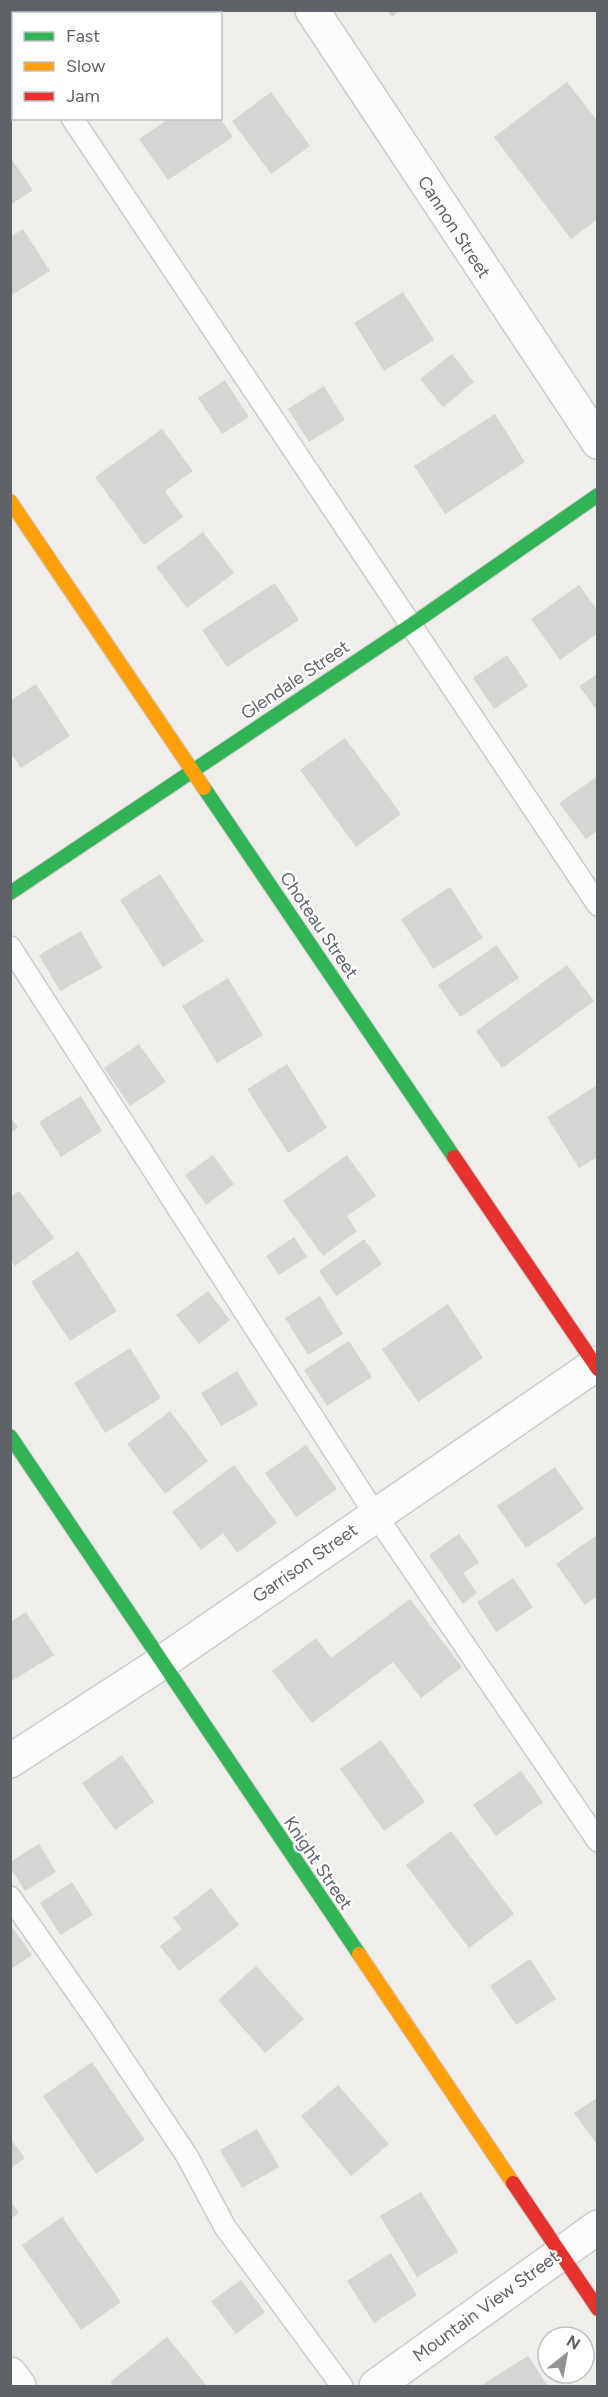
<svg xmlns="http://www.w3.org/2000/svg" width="608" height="2397" font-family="Figtree,sans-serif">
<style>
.building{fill:#d6d5d3}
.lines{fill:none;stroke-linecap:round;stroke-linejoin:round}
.lane-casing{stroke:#cbcccc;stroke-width:24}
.street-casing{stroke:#cbcccc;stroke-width:36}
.fast-casing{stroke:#cacacb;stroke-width:16}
.slow-casing{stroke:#cacacb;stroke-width:16}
.jam-casing{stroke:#cacacb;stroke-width:16}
.lane{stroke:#fdfcfc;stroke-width:21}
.street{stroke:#fdfcfc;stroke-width:33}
.fast{stroke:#30b455;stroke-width:14}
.slow{stroke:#ff9f0a;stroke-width:14}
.jam{stroke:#e5322d;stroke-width:14}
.labels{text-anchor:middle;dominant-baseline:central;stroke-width:4.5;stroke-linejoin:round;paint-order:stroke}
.street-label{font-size:18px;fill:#5f6368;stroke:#fff}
</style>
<rect width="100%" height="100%" fill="#efeeea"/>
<!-- building -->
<path class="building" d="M 387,10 L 400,10 L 392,17 Z
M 567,82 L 598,122 L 598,219 L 571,239 L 494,137 Z
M 271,92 L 310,146 L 271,174 L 232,121 Z
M 170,118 L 220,118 L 233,137 L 168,180 L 139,139 Z
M 10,157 L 33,190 L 10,205 Z
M 23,229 L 50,271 L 10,296 L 10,237 Z
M 403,292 L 434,340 L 384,371 L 354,323 Z
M 452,354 L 474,382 L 443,407 L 420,379 Z
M 225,380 L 249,417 L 222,434 L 198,398 Z
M 324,386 L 345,420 L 309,442 L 288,409 Z
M 495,414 L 525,462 L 445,514 L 414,466 Z
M 162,429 L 193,471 L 165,491 L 183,517 L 144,545 L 95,477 Z
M 203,532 L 234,573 L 187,608 L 156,567 Z
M 275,583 L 299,620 L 227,667 L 202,630 Z
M 579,585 L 598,611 L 598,633 L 560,660 L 531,619 Z
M 507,655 L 528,686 L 494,709 L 473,678 Z
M 598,674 L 598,712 L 579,686 Z
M 36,684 L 70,736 L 21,768 L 10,752 L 10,701 Z
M 345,738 L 401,814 L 356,847 L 300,770 Z
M 598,776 L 598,830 L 586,839 L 559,803 Z
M 160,874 L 204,941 L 163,967 L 120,900 Z
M 450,887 L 483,938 L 433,969 L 401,919 Z
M 81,931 L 102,968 L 60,991 L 39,955 Z
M 497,945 L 519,978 L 460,1017 L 438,985 Z
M 567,965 L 594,1001 L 502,1068 L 476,1031 Z
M 228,978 L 263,1035 L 217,1063 L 182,1006 Z
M 139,1044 L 166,1082 L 130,1106 L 104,1068 Z
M 287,1064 L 327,1128 L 288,1153 L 247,1089 Z
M 596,1086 L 598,1089 L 598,1157 L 579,1168 L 547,1117 Z
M 81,1096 L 102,1131 L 61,1157 L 39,1122 Z
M 10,1117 L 18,1127 L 10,1133 Z
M 213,1155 L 234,1184 L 206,1205 L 185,1175 Z
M 347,1155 L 376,1196 L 347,1216 L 357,1231 L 323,1256 L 283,1201 Z
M 19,1191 L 54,1238 L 15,1266 L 10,1259 L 10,1197 Z
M 294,1237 L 307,1257 L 279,1275 L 266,1256 Z
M 364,1239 L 382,1264 L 336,1296 L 319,1271 Z
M 78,1251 L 117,1311 L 70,1341 L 31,1282 Z
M 208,1291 L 230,1320 L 199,1344 L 176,1315 Z
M 320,1296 L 343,1334 L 308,1355 L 285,1318 Z
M 448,1304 L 483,1358 L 418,1402 L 382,1349 Z
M 349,1341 L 372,1377 L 327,1406 L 304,1370 Z
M 130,1348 L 161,1398 L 105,1433 L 74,1383 Z
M 237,1371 L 258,1405 L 221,1426 L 201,1393 Z
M 170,1411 L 208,1461 L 165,1494 L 127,1444 Z
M 306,1445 L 337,1489 L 296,1517 L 265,1473 Z
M 234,1465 L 277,1523 L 237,1553 L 223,1533 L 201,1550 L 172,1512 Z
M 555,1467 L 584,1509 L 526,1548 L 497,1506 Z
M 459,1534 L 479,1562 L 463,1573 L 477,1593 L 463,1604 L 429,1555 Z
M 598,1534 L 598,1596 L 585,1605 L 556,1564 Z
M 513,1578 L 533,1607 L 496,1632 L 477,1602 Z
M 410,1599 L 462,1667 L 421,1698 L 393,1662 L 312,1723 L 272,1671 L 316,1638 L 331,1658 Z
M 26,1612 L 54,1655 L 10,1682 L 10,1622 Z
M 381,1740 L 425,1802 L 384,1831 L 340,1769 Z
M 122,1755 L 154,1802 L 115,1830 L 82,1783 Z
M 521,1771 L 543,1802 L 496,1836 L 473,1805 Z
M 451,1831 L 514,1914 L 469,1948 L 406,1865 Z
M 39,1844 L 56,1872 L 25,1891 L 10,1867 L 10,1862 Z
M 72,1882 L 93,1915 L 60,1935 L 40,1903 Z
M 211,1888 L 239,1925 L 179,1971 L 160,1946 L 182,1929 L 173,1918 Z
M 10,1924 L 32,1955 L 10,1970 Z
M 530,1959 L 556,1999 L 516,2025 L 490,1986 Z
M 256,1966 L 304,2019 L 265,2053 L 218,2000 Z
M 92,2062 L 145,2140 L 96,2174 L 43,2096 Z
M 338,2085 L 389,2144 L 351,2176 L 301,2116 Z
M 598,2097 L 598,2146 L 574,2113 Z
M 257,2129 L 279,2167 L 242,2188 L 220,2150 Z
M 10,2138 L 25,2158 L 10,2169 Z
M 421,2192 L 458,2252 L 417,2277 L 380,2216 Z
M 10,2201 L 19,2213 L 10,2219 Z
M 62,2217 L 121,2302 L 81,2330 L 22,2245 Z
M 391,2253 L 417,2295 L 374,2323 L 347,2281 Z
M 241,2280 L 265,2312 L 236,2334 L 211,2301 Z
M 167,2337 L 207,2386 L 114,2386 L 110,2382 Z
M 528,2356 L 548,2386 L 480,2386 Z"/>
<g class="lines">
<!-- lane casing -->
<g class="lane-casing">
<path id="lane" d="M 10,26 L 14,31
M 72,118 L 598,905
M 10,947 L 375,1514 L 598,1841
M 10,1897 L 97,2021 L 187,2156 L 225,2227 L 342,2386"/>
</g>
<!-- street casing -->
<g class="street-casing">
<path id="street" d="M 312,10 L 598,442
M 29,14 L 33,10
M 10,1761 L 161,1663 L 598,1363
M 10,2374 L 19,2386
M 376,2386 L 598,2227"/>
</g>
<!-- fast casing -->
<g class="fast-casing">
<path id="fast" d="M 204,788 L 454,1157
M 10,893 L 411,625 L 598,495
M 10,1436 L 359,1954"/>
</g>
<!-- slow casing -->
<g class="slow-casing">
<path id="slow" d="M 10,501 L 204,788
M 359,1954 L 513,2183"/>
</g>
<!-- jam casing -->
<g class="jam-casing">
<path id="jam" d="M 454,1157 L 598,1369
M 513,2183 L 598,2309"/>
</g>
<!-- lane -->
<use href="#lane" class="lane"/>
<!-- street -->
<use href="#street" class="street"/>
<!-- fast -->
<use href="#fast" class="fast"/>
<!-- slow -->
<use href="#slow" class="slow"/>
<!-- jam -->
<use href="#jam" class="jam"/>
</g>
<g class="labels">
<!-- street labels -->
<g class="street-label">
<text transform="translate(454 227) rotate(57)">Cannon Street</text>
<text transform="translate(295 680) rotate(-34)">Glendale Street</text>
<text transform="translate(319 925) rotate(56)">Choteau Street</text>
<text transform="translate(305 1563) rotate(-35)">Garrison Street</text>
<text transform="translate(318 1863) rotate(56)">Knight Street</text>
<text transform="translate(486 2306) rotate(-36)">Mountain View Street</text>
</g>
</g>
<!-- border -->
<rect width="608" height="2397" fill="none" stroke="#5f6368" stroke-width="24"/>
<!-- legend -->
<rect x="12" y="12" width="210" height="108" fill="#ffffff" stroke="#bfc1c3" stroke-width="1.5"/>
<rect x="24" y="32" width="30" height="9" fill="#30b455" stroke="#bfc1c3" stroke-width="1.5"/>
<text x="66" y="42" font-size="18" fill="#5f6368">Fast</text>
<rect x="24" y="62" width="30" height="9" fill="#ff9f0a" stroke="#bfc1c3" stroke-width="1.5"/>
<text x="66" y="72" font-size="18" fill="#5f6368">Slow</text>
<rect x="24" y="92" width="30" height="9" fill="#e5322d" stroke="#bfc1c3" stroke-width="1.5"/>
<text x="66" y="102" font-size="18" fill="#5f6368">Jam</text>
<!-- north arrow -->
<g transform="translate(566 2355) rotate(31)"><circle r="28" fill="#ffffff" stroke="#bfc1c3" stroke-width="1.5"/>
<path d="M0-4.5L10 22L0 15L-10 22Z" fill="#919496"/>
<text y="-9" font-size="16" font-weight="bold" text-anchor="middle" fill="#5f6368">N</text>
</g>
</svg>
